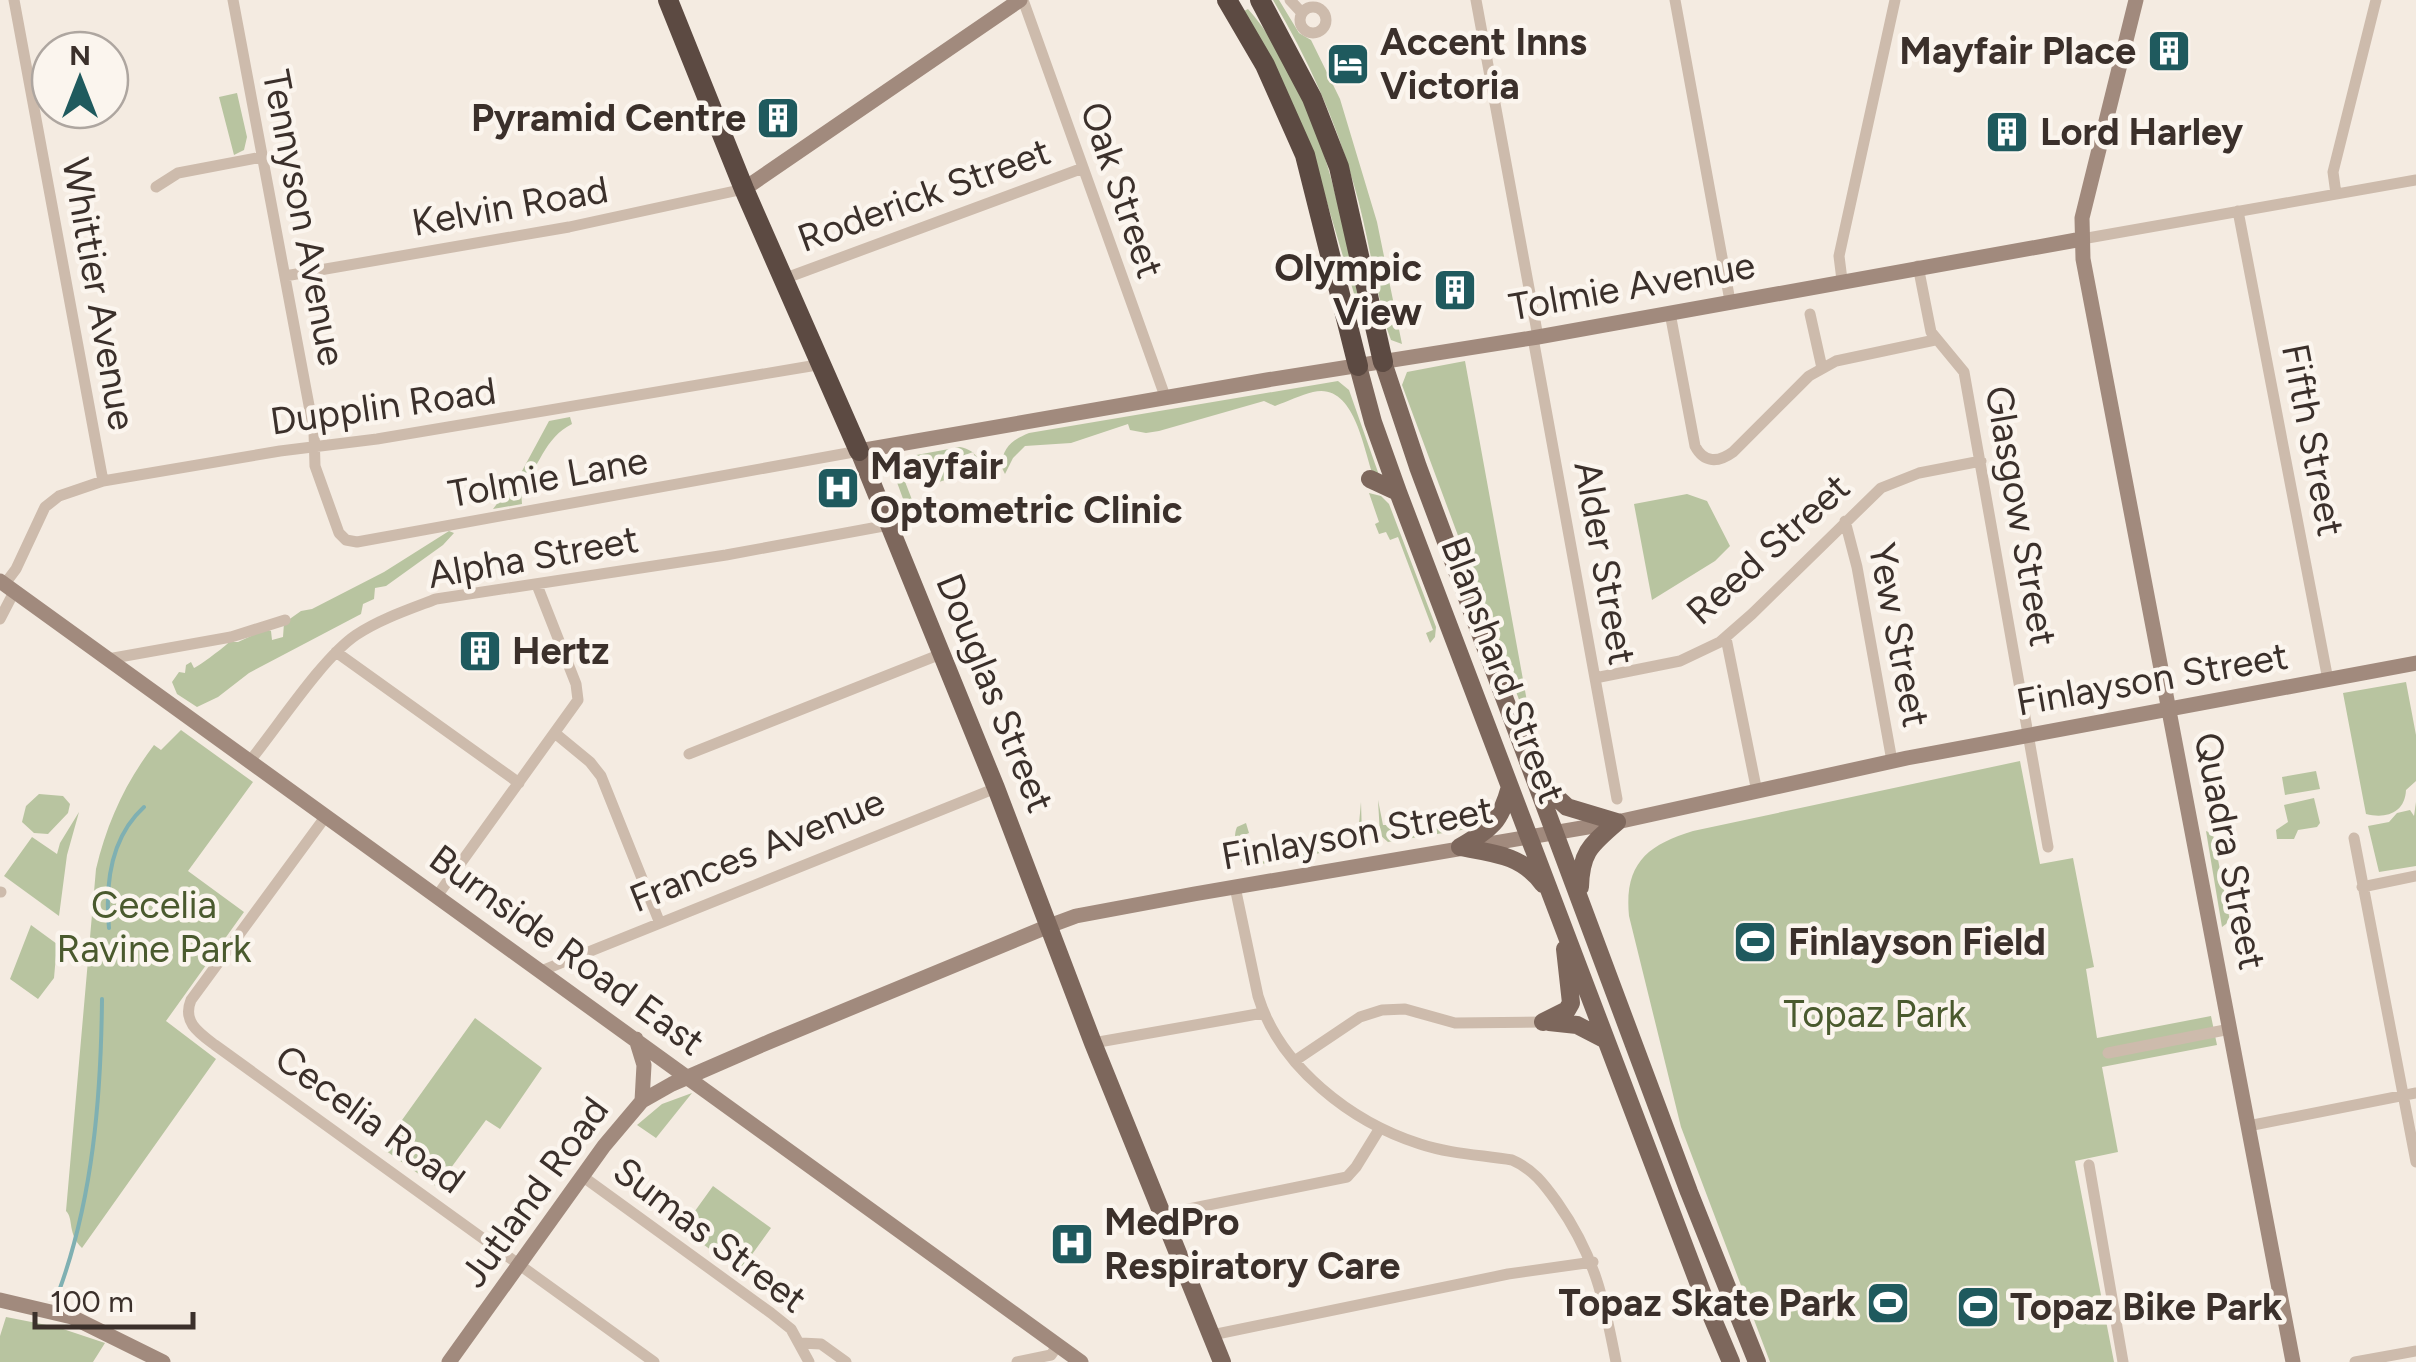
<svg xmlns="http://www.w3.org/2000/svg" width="2416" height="1362" font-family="Figtree,sans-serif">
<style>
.green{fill:#b8c4a0}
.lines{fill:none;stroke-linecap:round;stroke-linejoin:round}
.stream{stroke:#7fb0b2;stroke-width:4}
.street{stroke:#cdbbac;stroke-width:11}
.secondary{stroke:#a18a7d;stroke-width:15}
.primary{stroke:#7d675c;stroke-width:18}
.highway{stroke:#5c4a42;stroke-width:20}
.labels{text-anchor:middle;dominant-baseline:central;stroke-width:9;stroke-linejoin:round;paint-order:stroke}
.poi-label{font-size:38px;font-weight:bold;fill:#3b302b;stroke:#fbf5ee;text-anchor:start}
.street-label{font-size:38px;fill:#3b302b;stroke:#fbf5ee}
.park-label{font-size:38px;fill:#4a5a2e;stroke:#fbf5ee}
</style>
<rect width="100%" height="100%" fill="#f4ebe1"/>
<!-- green -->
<path class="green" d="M 1273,0 L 1279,0 L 1299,33 L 1311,40 L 1340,99 L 1377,222 L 1402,344 L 1391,340 L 1387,329 C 1374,282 1368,232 1354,185 C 1335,119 1308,59 1273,0 Z
M 1248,9 C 1316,87 1338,198 1358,297 L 1355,297 L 1315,162 L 1244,11 Z
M 237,93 L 247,137 L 244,150 L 234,155 L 219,97 Z
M 1465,361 L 1534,740 L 1402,385 L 1407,372 Z
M 1338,381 L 1349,390 L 1380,478 L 1373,475 C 1363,447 1354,382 1313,392 C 1301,395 1288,401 1275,406 L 1264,401 L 1159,431 L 1146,433 L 1130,430 L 1128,424 L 1071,443 L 1025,446 L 1013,458 L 1005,474 L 1001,466 C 1003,447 1012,440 1029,433 Z
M 570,417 L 572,424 C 545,437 538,468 521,491 L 522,504 L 493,509 L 522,471 L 549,421 Z
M 960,447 C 978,450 983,465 985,482 L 973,452 L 949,461 L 954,477 L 936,483 L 927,460 L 905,468 L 908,477 L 904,479 L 919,518 L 931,514 L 933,518 L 913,526 L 891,466 L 900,458 Z
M 1369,493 L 1381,496 L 1389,504 L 1436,627 L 1435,637 L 1430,643 L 1426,633 L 1433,630 L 1398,537 L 1390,540 L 1386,532 L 1379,534 L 1375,524 L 1379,522 Z
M 1687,494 L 1707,501 L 1730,546 L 1715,561 L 1652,600 L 1634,504 Z
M 449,531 L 454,533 L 443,545 L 386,586 L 375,588 L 374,599 L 363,604 L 361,614 L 249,673 L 218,697 L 197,707 L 177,694 L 172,682 L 179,672 L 185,673 L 186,665 L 191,662 L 194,668 C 199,666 226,646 229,642 L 238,642 L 266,629 L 271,631 L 272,640 L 283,637 L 284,623 L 301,611 L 312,609 L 384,572 Z
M 2406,682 L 2416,735 L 2416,781 L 2406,790 C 2405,813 2386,819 2366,814 L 2343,693 Z
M 181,730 L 253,782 L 188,871 L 244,912 L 166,1021 L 216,1059 L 82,1248 C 67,1233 74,1219 66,1211 L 96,869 C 107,823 125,783 154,745 L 161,750 Z
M 2020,761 L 2040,864 L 2073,858 L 2094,967 L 2086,969 L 2097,1038 L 2211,1016 L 2217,1045 L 2102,1067 L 2118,1152 L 2075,1161 L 2114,1362 L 1770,1362 L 1681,1127 L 1629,916 C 1624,864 1647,845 1693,831 Z
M 2316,771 L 2320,789 L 2285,795 L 2282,777 Z
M 39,794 L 63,796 L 70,804 L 68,813 L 48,834 L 34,833 L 22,822 L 26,806 Z
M 2314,798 L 2320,823 L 2317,827 L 2298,830 L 2294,839 L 2277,839 L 2276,830 L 2288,822 L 2284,805 Z
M 1378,800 L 1383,825 L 1393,825 L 1396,836 L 1489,819 L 1480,827 L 1388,842 L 1380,835 Z
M 1361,802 L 1362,837 L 1352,847 L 1246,867 C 1237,860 1232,837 1237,827 L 1246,823 L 1249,833 L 1242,836 L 1247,856 L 1255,855 L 1260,862 L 1346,846 L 1358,835 Z
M 2416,802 L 2416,866 L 2379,872 L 2368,826 L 2389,822 L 2397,813 L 2410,810 L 2414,816 Z
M 79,812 L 67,855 L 59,916 L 4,876 L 32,837 L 57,854 L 60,843 Z
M 2206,831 L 2213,834 L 2230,921 L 2222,927 Z
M 31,925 L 57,944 L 54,978 L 38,999 L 10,979 Z
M 475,1018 L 542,1068 L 500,1129 L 486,1120 L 437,1187 L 382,1148 Z
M 692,1093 L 656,1138 L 637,1125 L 662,1104 Z
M 713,1186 L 771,1228 L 740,1271 L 682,1229 Z
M 6,1317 L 57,1327 L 105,1343 L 93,1362 L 0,1362 L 0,1336 Z"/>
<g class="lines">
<!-- stream -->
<path class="stream" d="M 109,928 C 105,885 110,838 144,807
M 59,1291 C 93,1198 101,1097 102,999"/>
<!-- street -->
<path class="street" d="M 14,0 L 103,481
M 233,0 L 314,432 L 315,466 L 339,533 L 346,540 L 357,542 L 859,451
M 1023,0 L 1166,399
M 1290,0 L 1302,13
M 1476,0 L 1538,337
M 1675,0 L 1730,301
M1300 20a13 13 0 1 1 26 0a13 13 0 1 1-26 0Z
M 156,187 L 178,173 L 262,157
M 2336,194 L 2333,172 L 2376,0
M 2238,211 L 2328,680
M 2082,239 L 2416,180
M 1918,266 L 1931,332 L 1964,372 L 2048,847
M 285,276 L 569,227 L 744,189
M 786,278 L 1083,168
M 1842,280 L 1839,256 L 1895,0
M 1670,313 L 1695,446 C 1704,463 1718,463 1733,452 L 1809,376 L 1836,361 L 1935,340
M 1810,314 L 1822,368
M 1533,338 L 1617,799
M 1845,521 L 1857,567 L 1892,761
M 4,585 L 16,569 L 45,507 L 59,496 L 103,481 L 280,451 L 377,439 L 823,364
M 0,619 L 14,592
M 1726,638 L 1757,792
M 336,652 L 519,783
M 108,659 L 231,637 L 285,620
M 1595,678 L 1680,661 L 1720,642 L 1752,614 L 1881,488 L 1919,473 L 1981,461
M 556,734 L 590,762 L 601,776 L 659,921
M 689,754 L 941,654
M 249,762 C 277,728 322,658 356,635 C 380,619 410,609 436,599 L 726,555 L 889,525
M 326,816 L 191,1000 C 182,1022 199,1033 215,1045 L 654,1362
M 2354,838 L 2416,1162
M 1235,887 L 1258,996 C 1280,1067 1351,1122 1420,1144 C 1450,1154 1482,1155 1512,1160 C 1533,1169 1544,1184 1557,1202 C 1595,1256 1604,1299 1616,1362
M 2362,887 L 2416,876
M 0,892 L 1,892
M 437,896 L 578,700 L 576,684 L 537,585
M 541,971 L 996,788
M 1093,1043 L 1263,1013
M 2108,1053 L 2230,1029
M 1296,1060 L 1360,1017 L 1382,1010 L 1405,1009 L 1455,1023 L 1543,1022
M 2248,1126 L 2416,1093
M 2089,1165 L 2123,1362
M 582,1176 L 771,1313 L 791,1329 L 809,1362
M 1164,1214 L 1347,1177 L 1356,1167 L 1380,1128
M 1212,1335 L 1508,1274 L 1593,1262
M 801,1343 L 821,1344 L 846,1362
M 1017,1362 L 1051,1355 L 1058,1345
M 2355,1362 L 2416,1351"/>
<!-- secondary -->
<path class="secondary" d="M 2136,0 L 2082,218 L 2083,259 L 2293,1362
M 744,189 L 1020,0
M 859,451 L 1267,380 L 1538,337 L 2082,239
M 0,581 L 1081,1362
M 636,1039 L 644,1065 L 642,1101
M 0,1300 L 72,1317 L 163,1362
M 449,1362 L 604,1146 L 642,1101 L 672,1084 L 771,1041 L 1049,926 L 1076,916 L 1194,894 L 1617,822 L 1907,758 L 2416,663"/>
<!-- primary -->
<path class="primary" d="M 1383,362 L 1418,467 L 1689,1192 L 1757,1362
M 1358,366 L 1373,422 L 1398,492 L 1706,1303 L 1731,1362
M 859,451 L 996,788 L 1093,1043 L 1222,1362
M 1370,479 L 1398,492
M 1543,785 L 1567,807 L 1617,822
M 1460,847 C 1493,853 1522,855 1543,884
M 1460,847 C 1492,828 1500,823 1510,787
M 1580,887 C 1581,851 1591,845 1617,822
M 1543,1022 L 1567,1010 L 1571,1003 L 1565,949
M 1549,1022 L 1577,1025 L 1606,1040"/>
<!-- highway -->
<path class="highway" d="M 668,0 L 744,189 L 859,451
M 1227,0 L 1265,65 L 1305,155 L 1358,366
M 1260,0 L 1312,98 L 1339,167 L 1383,362"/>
</g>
<!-- icons -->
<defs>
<g id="building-square" transform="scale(2.25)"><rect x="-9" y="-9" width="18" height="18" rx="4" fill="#1f5a5e" stroke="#fbf5ee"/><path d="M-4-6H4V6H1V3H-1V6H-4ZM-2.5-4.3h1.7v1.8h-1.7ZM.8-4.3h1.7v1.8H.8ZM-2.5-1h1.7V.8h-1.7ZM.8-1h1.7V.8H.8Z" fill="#fff"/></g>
<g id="hotel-square" transform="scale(2.25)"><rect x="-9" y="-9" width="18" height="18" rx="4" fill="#1f5a5e" stroke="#fbf5ee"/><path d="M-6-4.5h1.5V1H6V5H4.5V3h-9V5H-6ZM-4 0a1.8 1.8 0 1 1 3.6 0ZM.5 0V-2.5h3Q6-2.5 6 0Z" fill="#fff"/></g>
<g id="hospital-square" transform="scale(2.25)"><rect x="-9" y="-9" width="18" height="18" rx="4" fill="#1f5a5e" stroke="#fbf5ee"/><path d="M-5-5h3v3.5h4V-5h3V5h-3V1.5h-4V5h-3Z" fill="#fff"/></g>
<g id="stadium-square" transform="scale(2.25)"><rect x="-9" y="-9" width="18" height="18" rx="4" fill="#1f5a5e" stroke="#fbf5ee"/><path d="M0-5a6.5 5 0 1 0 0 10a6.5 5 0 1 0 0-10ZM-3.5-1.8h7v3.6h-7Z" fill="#fff"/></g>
</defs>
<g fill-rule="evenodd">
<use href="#building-square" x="2169" y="51"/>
<use href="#hotel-square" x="1348" y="64"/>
<use href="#building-square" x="778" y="118"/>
<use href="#building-square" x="2007" y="132"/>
<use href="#building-square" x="1455" y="290"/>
<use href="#hospital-square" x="838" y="488"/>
<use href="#building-square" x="480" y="651"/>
<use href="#stadium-square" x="1755" y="942"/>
<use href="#hospital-square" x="1072" y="1244"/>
<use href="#stadium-square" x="1888" y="1303"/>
<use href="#stadium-square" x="1978" y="1307"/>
</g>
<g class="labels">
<!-- poi labels -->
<g class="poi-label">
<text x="1380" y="42">Accent Inns<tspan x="1380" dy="44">Victoria</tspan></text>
<text x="2136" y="51" text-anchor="end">Mayfair Place</text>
<text x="746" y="118" text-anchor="end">Pyramid Centre</text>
<text x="2040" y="132">Lord Harley</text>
<text x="1422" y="268" text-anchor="end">Olympic<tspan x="1422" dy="44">View</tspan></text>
<text x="870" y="466">Mayfair<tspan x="870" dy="44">Optometric Clinic</tspan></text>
<text x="512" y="651">Hertz</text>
<text x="1788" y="942">Finlayson Field</text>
<text x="1104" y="1222">MedPro<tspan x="1104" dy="44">Respiratory Care</tspan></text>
<text x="1856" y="1303" text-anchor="end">Topaz Skate Park</text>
<text x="2010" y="1307">Topaz Bike Park</text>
</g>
<!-- street labels -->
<g class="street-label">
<text transform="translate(1122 190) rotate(71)">Oak Street</text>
<text transform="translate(924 195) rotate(-20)">Roderick Street</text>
<text transform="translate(510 206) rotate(-10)">Kelvin Road</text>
<text transform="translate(304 218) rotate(79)">Tennyson Avenue</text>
<text transform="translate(1632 286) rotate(-10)">Tolmie Avenue</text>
<text transform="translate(99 294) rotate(80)">Whittier Avenue</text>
<text transform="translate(383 406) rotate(-8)">Dupplin Road</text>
<text transform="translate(2313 440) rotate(79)">Fifth Street</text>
<text transform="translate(548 477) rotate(-10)">Tolmie Lane</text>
<text transform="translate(2021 516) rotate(80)">Glasgow Street</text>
<text transform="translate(1768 549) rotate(-42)">Reed Street</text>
<text transform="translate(533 557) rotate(-10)">Alpha Street</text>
<text transform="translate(1605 563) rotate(80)">Alder Street</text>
<text transform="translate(1899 635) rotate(79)">Yew Street</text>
<text transform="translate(1503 670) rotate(69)">Blanshard Street</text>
<text transform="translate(2152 679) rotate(-10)">Finlayson Street</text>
<text transform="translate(995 693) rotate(68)">Douglas Street</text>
<text transform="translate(1357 833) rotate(-10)">Finlayson Street</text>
<text transform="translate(757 850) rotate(-22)">Frances Avenue</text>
<text transform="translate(2230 851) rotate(79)">Quadra Street</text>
<text transform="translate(567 950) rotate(36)">Burnside Road East</text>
<text transform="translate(370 1119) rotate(36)">Cecelia Road</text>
<text transform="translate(534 1192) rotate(-54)">Jutland Road</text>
<text transform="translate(710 1235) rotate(37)">Sumas Street</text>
</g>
<!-- park labels -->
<g class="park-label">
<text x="154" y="905">Cecelia<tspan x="154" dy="44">Ravine Park</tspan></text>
<text x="1875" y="1014">Topaz Park</text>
</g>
</g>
<!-- north arrow -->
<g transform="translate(80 80)"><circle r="48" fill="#fbf5ee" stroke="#aea6a0" stroke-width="2.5"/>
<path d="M0-8L18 38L0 25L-18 38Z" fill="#1f5a5e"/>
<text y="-15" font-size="28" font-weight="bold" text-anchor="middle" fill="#3b302b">N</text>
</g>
<!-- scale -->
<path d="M35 1312v15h158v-15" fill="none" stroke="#3b302b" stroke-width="5"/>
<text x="50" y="1312" font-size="30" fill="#3b302b" stroke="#fbf5ee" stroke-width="8" paint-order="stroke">100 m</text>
</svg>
